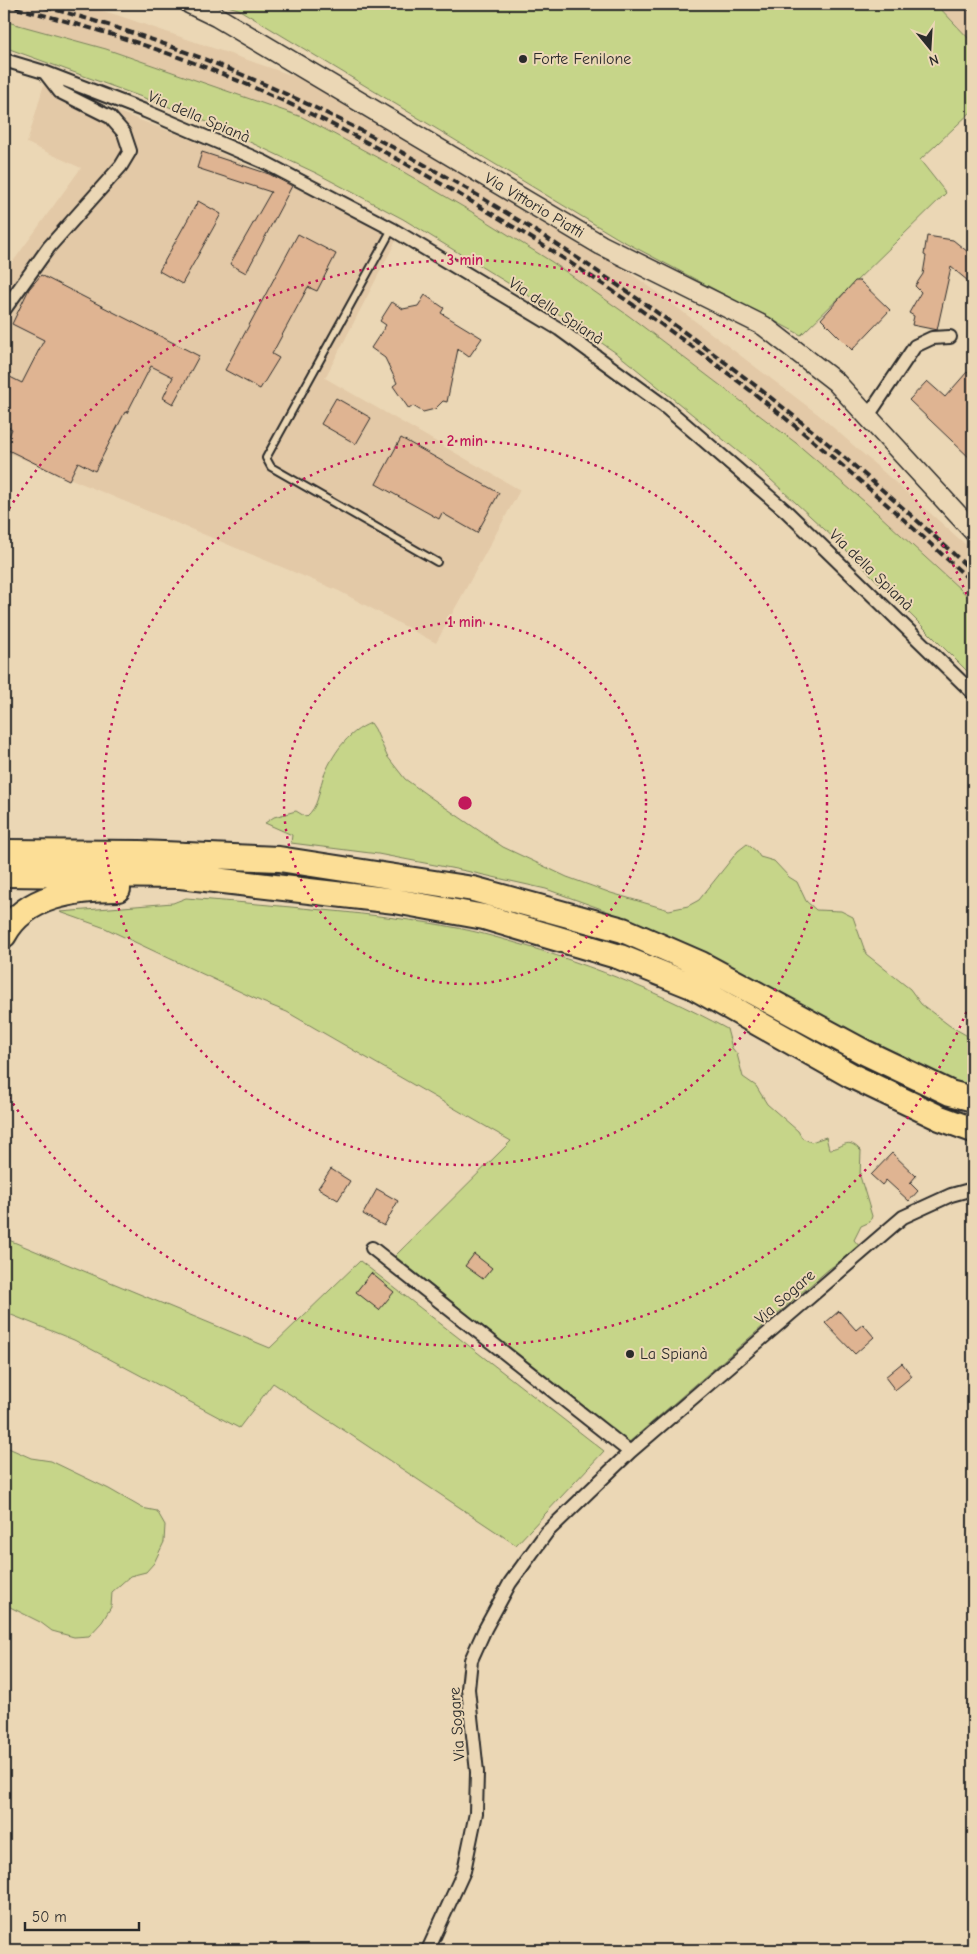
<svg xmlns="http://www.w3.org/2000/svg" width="977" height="1954" font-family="'Comic Neue',sans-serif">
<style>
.built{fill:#e3c9a7}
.green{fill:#c6d589;stroke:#78805a}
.building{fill:#dfb492;stroke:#2b2b2b}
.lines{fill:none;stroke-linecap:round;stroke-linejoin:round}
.lane-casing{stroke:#2b2b2b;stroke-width:10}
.street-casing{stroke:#2b2b2b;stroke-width:16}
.secondary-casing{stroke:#2b2b2b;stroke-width:22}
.highway-casing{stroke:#2b2b2b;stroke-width:28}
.lane{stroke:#ebd7b5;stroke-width:6}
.street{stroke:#ebd7b5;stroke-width:12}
.secondary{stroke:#ebd7b5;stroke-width:19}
.highway{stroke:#fcde96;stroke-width:24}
.rail{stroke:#2b2b2b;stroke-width:4;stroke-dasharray:8 4;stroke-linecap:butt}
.ring{fill:none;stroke:#c2185b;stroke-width:2.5;stroke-dasharray:2.5 5}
.poi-dot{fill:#2b2b2b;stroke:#ebd7b5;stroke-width:2}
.labels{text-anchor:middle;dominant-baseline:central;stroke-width:4;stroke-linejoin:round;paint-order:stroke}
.poi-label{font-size:16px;fill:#2b2b2b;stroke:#ebd7b5;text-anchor:start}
.street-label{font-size:16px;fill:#2b2b2b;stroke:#ebd7b5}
.centre{fill:#c2185b;stroke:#ebd7b5;stroke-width:2.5}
.ring-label{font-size:15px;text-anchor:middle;font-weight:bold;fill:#c2185b;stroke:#ebd7b5;stroke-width:4;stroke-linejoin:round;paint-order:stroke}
</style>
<rect width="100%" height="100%" fill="#ebd7b5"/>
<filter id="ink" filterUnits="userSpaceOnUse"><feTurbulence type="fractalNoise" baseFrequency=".02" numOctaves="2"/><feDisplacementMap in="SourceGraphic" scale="10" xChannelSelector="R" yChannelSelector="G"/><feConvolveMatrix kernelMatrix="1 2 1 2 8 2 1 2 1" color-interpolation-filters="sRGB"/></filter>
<g filter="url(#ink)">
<!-- built -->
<path class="built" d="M 4,4 L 78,4 L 117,15 L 317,84 L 572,232 L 650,287 L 819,415 L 973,551 L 973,601 L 955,584 L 552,262 L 395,167 L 302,117 L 106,49 L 4,21 Z
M 936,4 L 973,4 L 973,43 Z
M 44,84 L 185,137 L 399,235 L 325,378 L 520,490 L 436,643 L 339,591 L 4,451 L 4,274 L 81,168 L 27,143 Z"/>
<!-- green -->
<path class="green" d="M 221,4 L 936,4 L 973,43 L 973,110 L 920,160 L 946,193 L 801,335 L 619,239 L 238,9 Z
M 4,21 L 106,49 L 302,117 L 395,167 L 472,212 L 552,262 L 629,316 L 796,443 L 865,502 L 973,601 L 973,677 L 837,541 L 756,466 L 619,355 L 570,321 L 403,219 L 316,173 L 194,116 L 4,47 Z
M 371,723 L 375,729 L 387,756 L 405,779 L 430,797 L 503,847 L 567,877 L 611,893 L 669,910 L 688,906 L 699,900 L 738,851 L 747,844 L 756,851 L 760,857 L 774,861 L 789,877 L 797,882 L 806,901 L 816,910 L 841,911 L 853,917 L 866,954 L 910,989 L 921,1004 L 950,1026 L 973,1039 L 973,1086 L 957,1082 L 915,1065 L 710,956 L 610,912 L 546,889 L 466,871 L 378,854 L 291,843 L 292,835 L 265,823 L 274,817 L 296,811 L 306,817 C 319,806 318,793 323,778 C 332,755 347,732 371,723 Z
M 186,898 C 239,902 291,907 344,912 C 388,917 433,922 476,932 C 562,954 649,986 727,1029 L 732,1048 L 737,1054 L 743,1077 L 756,1086 L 767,1104 L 798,1131 L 802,1138 L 811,1142 L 826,1137 L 829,1149 C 844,1149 846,1135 861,1151 L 860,1176 L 872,1216 L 870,1222 L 861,1226 L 854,1240 L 860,1247 L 829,1269 L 628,1443 L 395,1256 L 511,1141 L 287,1012 L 260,1001 L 105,928 L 60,912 L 173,903 Z
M 4,1238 L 270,1348 L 360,1261 L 604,1451 L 516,1545 L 273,1383 L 239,1428 L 74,1340 L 4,1312 Z
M 4,1446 L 31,1458 L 51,1461 L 109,1489 L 142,1508 L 157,1511 L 165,1525 L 164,1542 L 154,1563 L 146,1572 L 130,1576 L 112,1592 L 111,1607 L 102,1622 L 89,1636 L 74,1637 L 52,1631 L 40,1622 L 4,1604 Z"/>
<!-- building -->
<path class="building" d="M 202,152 L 269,174 L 292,186 L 246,273 L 230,264 L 271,192 L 197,168 Z
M 198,201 L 221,214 L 182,284 L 159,271 Z
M 298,234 L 336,254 L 317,291 L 308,287 L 272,354 L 279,358 L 260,389 L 225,370 Z
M 927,236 L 953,240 L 973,256 L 973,285 L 951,267 L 937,330 L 912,325 L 914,316 L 909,313 L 921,292 L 915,286 L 923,274 L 926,256 L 924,255 Z
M 41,275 L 199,356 L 173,404 L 163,398 L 173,377 L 151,366 L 127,413 L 125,412 L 95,471 L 78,462 L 69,480 L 4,448 L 12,429 L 4,425 L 4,374 L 22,383 L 44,340 L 12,324 L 29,289 Z
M 855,281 L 860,281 L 890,310 L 852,350 L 821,319 Z
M 425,295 L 444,308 L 441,313 L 482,338 L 469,357 L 458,349 L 447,402 L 443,401 L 435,409 L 423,412 L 413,406 L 409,409 L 393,386 L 397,383 L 385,358 L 371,348 L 386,325 L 380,321 L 392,302 L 403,309 L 418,306 Z
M 967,372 L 973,378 L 973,461 L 909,400 L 927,381 L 945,397 Z
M 336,398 L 371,418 L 356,444 L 321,424 Z
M 401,438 L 499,493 L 477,533 L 442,513 L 439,519 L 376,484 Z
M 892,1153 L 916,1176 L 910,1183 L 918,1191 L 909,1201 L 886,1180 L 882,1185 L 871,1175 Z
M 331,1169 L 350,1181 L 338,1200 L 318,1188 Z
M 377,1189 L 398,1201 L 384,1226 L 363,1214 Z
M 474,1254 L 492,1268 L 483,1279 L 465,1266 Z
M 371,1273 L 394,1292 L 379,1310 L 356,1292 Z
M 839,1311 L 856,1330 L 863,1324 L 874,1337 L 855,1354 L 825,1323 Z
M 902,1363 L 912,1376 L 895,1390 L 885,1377 Z"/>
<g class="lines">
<!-- lane casing -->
<g class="lane-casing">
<path id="lane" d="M 392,229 L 266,458 L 271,467 L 437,562"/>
</g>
<!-- street casing -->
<g class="street-casing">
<path id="street" d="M 4,60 L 44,72 L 145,111 L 264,162 L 392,229 L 559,329 L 664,406 L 787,512 L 973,693
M 4,310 L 49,247 L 121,166 L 130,151 L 124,133 L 110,117 L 60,92 L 46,74
M 868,416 L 915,346 L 932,338 L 950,337
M 372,1248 L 630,1452
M 428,1950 L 464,1871 L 476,1813 L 477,1772 L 468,1689 L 471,1660 L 485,1629 L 510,1583 L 547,1532 L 630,1452 L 903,1217 L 951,1195 L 973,1189"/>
</g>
<!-- secondary casing -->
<g class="secondary-casing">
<g id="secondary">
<path id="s1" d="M 190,4 L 217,17 L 601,245 L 764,326 L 836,382 L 973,531"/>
</g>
</g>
<!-- highway casing -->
<g class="highway-casing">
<path id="highway" d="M 4,852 L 140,853 L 279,859 L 473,889 L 623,930 L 701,964 L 864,1052 L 950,1093 L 973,1099
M 4,874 L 180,876 L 395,901 L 484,917 L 620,957 L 692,986 L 852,1076 L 940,1118 L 973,1130
M 4,935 C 25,895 77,889 118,889"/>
</g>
<!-- lane -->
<use href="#lane" class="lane"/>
<!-- street -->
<use href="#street" class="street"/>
<!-- secondary -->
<use href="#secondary" class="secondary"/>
<!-- highway -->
<use href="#highway" class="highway"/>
<!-- rail -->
<path class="rail" d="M 33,4 C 190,43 337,112 477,195 C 656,302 821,429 973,572
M 965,4 L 973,12
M 4,5 C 78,23 151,45 222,74 C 307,109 388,152 467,199 C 586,269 699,347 806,435 C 863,482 918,532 973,583"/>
</g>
</g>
<!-- distance rings -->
<g class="ring">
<circle cx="465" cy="803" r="181"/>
<circle cx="465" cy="803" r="362"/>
<path d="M972 998A543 543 0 0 1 5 1091M5 515A543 543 0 0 1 972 608"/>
</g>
<!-- markers -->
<g class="poi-dot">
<circle cx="523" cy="59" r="5"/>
<circle cx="630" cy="1354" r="5"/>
</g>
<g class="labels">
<!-- poi labels -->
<g class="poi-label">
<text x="533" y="59">Forte Fenilone</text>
<text x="640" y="1354">La Spianà</text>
</g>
<!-- street labels -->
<g class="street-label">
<text transform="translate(199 117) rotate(23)">Via della Spianà</text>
<text stroke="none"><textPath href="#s1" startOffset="399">Via Vittorio Piatti</textPath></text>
<text transform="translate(556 311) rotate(33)">Via della Spianà</text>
<text transform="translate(871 570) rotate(44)">Via della Spianà</text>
<text transform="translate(785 1297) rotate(-41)">Via Sogare</text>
<text transform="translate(457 1724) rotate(-94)">Via Sogare</text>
</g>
</g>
<circle cx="465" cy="803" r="8" class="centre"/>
<g class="ring-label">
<text x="465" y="265">3 min</text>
<text x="465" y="446">2 min</text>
<text x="465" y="627">1 min</text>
</g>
<!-- margin -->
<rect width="977" height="1954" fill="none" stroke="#ebd7b5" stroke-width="20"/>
<rect x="10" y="10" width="957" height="1934" fill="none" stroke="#2b2b2b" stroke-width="2" filter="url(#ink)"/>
<!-- north arrow -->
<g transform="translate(930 48) rotate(162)" stroke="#ebd7b5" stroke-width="4" paint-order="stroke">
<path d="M0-4L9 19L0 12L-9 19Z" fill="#2b2b2b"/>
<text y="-8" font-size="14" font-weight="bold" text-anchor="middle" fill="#2b2b2b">N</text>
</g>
<!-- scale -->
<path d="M25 1922v8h114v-8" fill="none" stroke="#2b2b2b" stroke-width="2.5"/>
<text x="32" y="1922" font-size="15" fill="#2b2b2b" stroke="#ebd7b5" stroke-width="4" paint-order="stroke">50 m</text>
</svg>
